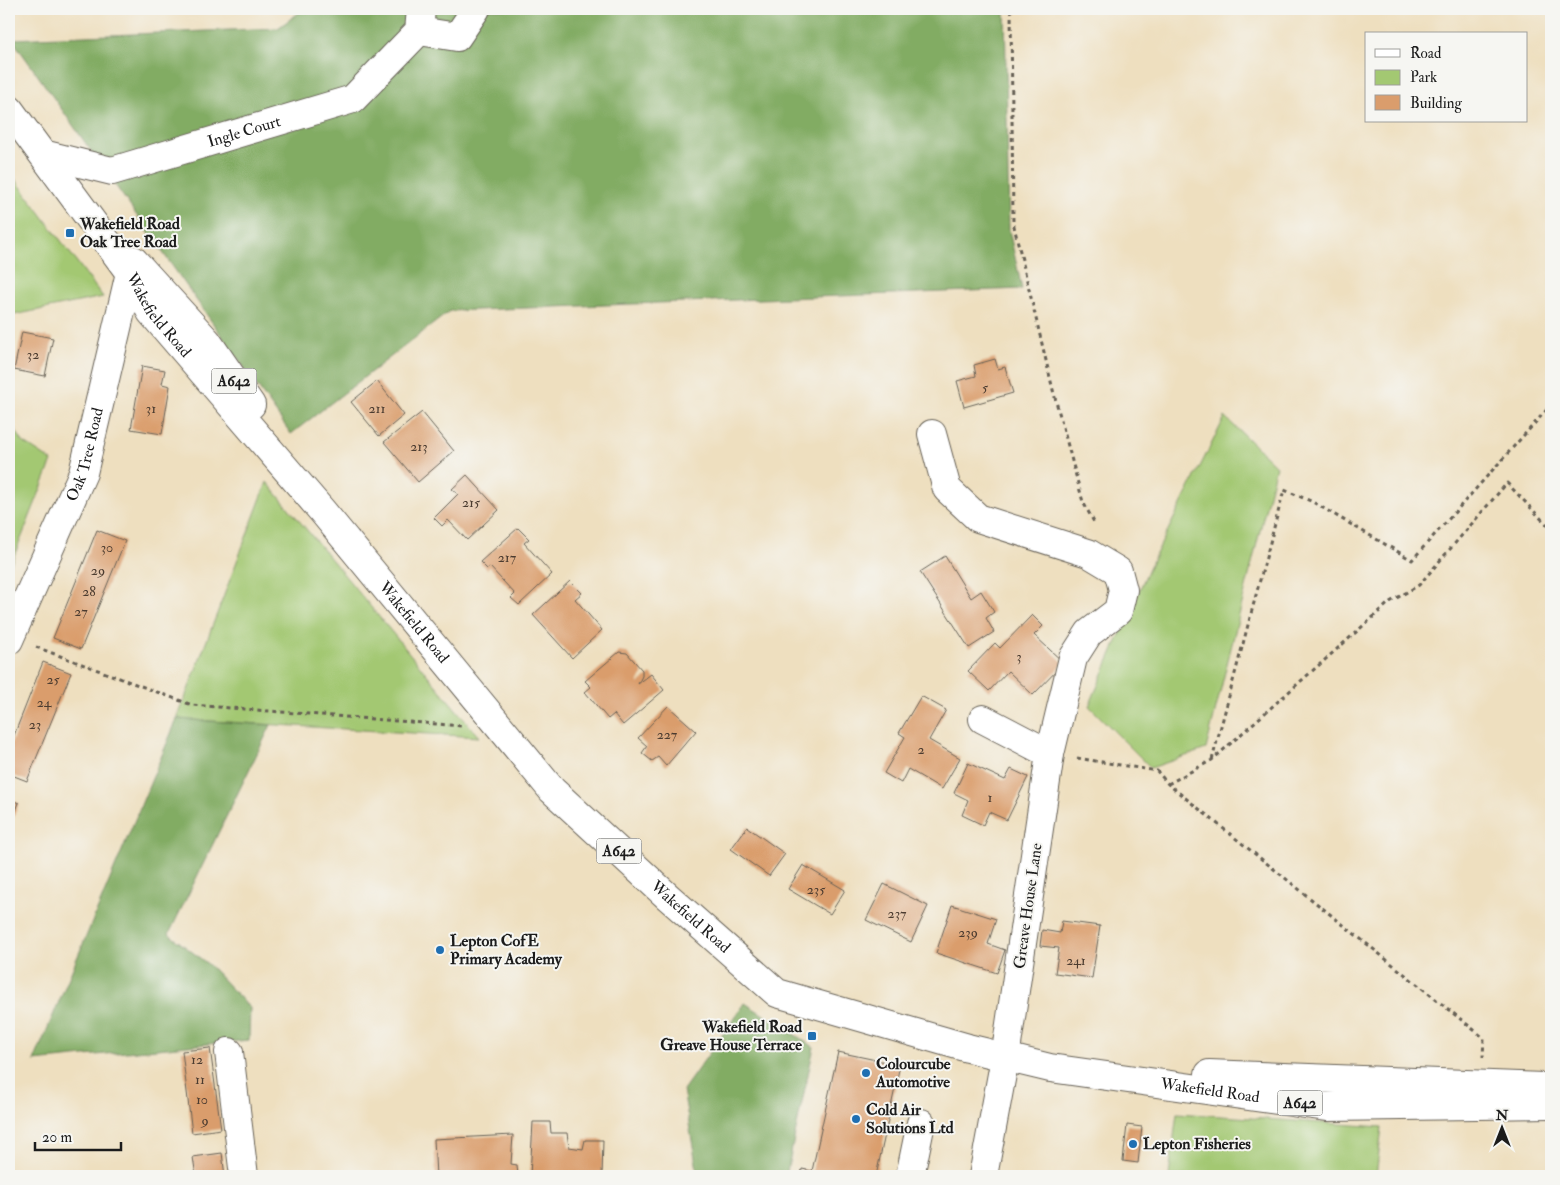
<svg xmlns="http://www.w3.org/2000/svg" width="1560" height="1185" font-family="'IM FELL Double Pica',serif">
<style>
.green{fill:#a3c872;stroke:#607247}
.forest{fill:#82ac64;stroke:#4f6440}
.building{fill:#da9d6c}
.lines{fill:none;stroke-linecap:round;stroke-linejoin:round}
.minor-casing{stroke:#666055;stroke-width:30}
.highway-casing{stroke:#666055;stroke-width:30}
.path{stroke:#666055;stroke-width:3;stroke-dasharray:4 4;stroke-linecap:butt}
.minor{stroke:#fff;stroke-width:28}
.highway{stroke:#fff;stroke-width:28}
.poi-dot{fill:#1f6fb2;stroke:#f6f6f2;stroke-width:2}
.labels{text-anchor:middle;dominant-baseline:central;stroke-width:4;stroke-linejoin:round;paint-order:stroke}
.number-label{font-size:14px;fill:#4c3c30}
.shield{fill:#f6f6f2;stroke:#5d5d5c;stroke-width:1}
.shield-label{font-size:15px;font-weight:bold;fill:#1c1c1c}
.street-label{font-size:16px;fill:#1c1c1c;stroke:#f6f6f2}
.poi-label{font-size:16px;font-weight:bold;fill:#1c1c1c;stroke:#f6f6f2;text-anchor:start}
</style>
<rect width="100%" height="100%" fill="#f6f6f2"/>
<filter id="ink" filterUnits="userSpaceOnUse"><feTurbulence type="fractalNoise" baseFrequency=".02" numOctaves="2"/><feDisplacementMap in="SourceGraphic" scale="10" xChannelSelector="R" yChannelSelector="G"/><feConvolveMatrix kernelMatrix="1 2 1 2 8 2 1 2 1" color-interpolation-filters="sRGB"/></filter>
<filter id="wash" filterUnits="userSpaceOnUse"><feTurbulence type="fractalNoise" baseFrequency=".0096" numOctaves="4" result="noise"/><feDisplacementMap in="SourceGraphic" scale="20" xChannelSelector="R" yChannelSelector="G"/><feGaussianBlur stdDeviation="1.12" result="paint"/><feColorMatrix in="noise" values="0 0 0 0 0 0 0 0 0 0 0 0 0 0 0 0 0 1.4 0 .05"/><feComposite in="paint" operator="in"/></filter>
<g filter="url(#wash)">
<rect width="100%" height="100%" fill="#eedfbf"/>
<!-- green -->
<path class="green" d="M 9,171 L 103,297 L 9,316 Z
M 1225,417 L 1276,466 L 1206,749 L 1151,768 L 1089,706 L 1149,568 Z
M 9,420 L 23,442 L 52,461 L 9,569 Z
M 267,482 L 479,737 L 177,719 Z
M 1177,1113 L 1382,1127 L 1376,1176 L 1169,1176 Z"/>
<!-- forest -->
<path class="forest" d="M 304,9 L 1005,9 L 1009,230 L 1022,289 L 450,311 L 291,434 L 12,39 L 278,28 Z
M 177,719 L 271,725 L 169,934 L 209,965 L 250,1008 L 249,1040 L 34,1061 Z
M 745,1003 L 814,1047 L 786,1176 L 709,1176 L 698,1175 L 683,1090 Z"/>
<g id="blocks">
<!-- building -->
<path class="building" d="M 22,332 L 53,338 L 45,376 L 14,370 Z
M 995,359 L 998,369 L 1005,367 L 1013,393 L 964,407 L 957,381 L 976,376 L 974,365 Z
M 142,366 L 165,370 L 162,384 L 170,386 L 162,434 L 131,429 Z
M 377,381 L 404,415 L 379,436 L 351,402 Z
M 422,412 L 454,451 L 418,482 L 384,442 Z
M 467,475 L 499,510 L 467,540 L 448,520 L 442,526 L 434,518 L 458,494 L 452,489 Z
M 518,528 L 529,539 L 524,543 L 552,574 L 519,605 L 511,598 L 515,594 L 490,567 L 487,569 L 480,562 Z
M 97,530 L 125,541 L 81,649 L 53,638 Z
M 945,556 L 971,598 L 981,591 L 994,612 L 986,618 L 994,632 L 969,648 L 920,572 Z
M 570,581 L 582,593 L 575,599 L 602,630 L 572,658 L 533,615 Z
M 1032,615 L 1043,626 L 1034,635 L 1064,663 L 1033,695 L 1008,671 L 989,691 L 968,671 L 995,643 L 1000,648 Z
M 619,652 L 627,653 L 642,670 L 642,676 L 638,684 L 651,674 L 664,690 L 623,725 L 614,714 L 608,719 L 585,692 L 591,687 L 585,681 Z
M 43,662 L 71,673 L 27,781 L 9,774 L 9,748 Z
M 921,696 L 946,710 L 929,740 L 960,758 L 942,789 L 908,769 L 901,783 L 884,773 L 905,737 L 899,733 Z
M 668,706 L 696,731 L 666,766 L 658,757 L 652,761 L 642,753 L 647,746 L 638,738 Z
M 968,763 L 1005,780 L 1011,769 L 1028,777 L 1007,820 L 989,812 L 983,825 L 962,815 L 968,800 L 954,793 Z
M 9,799 L 19,803 L 9,828 Z
M 747,827 L 785,854 L 769,876 L 731,849 Z
M 803,865 L 845,890 L 830,914 L 788,889 Z
M 884,884 L 928,906 L 911,942 L 866,920 Z
M 952,905 L 996,919 L 988,944 L 1005,950 L 997,973 L 936,953 Z
M 1062,921 L 1100,926 L 1092,978 L 1055,973 L 1059,948 L 1040,946 L 1042,930 L 1060,933 Z
M 210,1048 L 221,1129 L 192,1133 L 182,1051 Z
M 838,1052 L 900,1065 L 876,1176 L 801,1176 L 802,1169 L 812,1171 Z
M 533,1122 L 550,1122 L 551,1133 L 567,1133 L 569,1147 L 583,1149 L 585,1140 L 603,1140 L 602,1176 L 530,1176 Z
M 1127,1125 L 1142,1127 L 1138,1163 L 1123,1161 Z
M 513,1135 L 511,1164 L 517,1165 L 518,1176 L 436,1176 L 434,1139 Z
M 222,1153 L 225,1176 L 196,1176 L 193,1157 Z"/>
</g>
</g>
<g filter="url(#ink)">
<use href="#blocks" fill-opacity="0" stroke="#666055" stroke-width="1"/>
<g class="lines">
<!-- minor casing -->
<g class="minor-casing">
<g id="minor">
<path d="M 419,31 L 457,37 L 476,9"/>
<path id="s1" d="M 43,154 L 112,171 L 353,99 L 419,31 L 421,9"/>
<path d="M 932,434 L 947,489 L 978,518 L 1088,553 L 1118,571 L 1123,590 L 1118,611 L 1089,633 L 1073,658 L 1050,754 L 1005,1058 L 983,1176"/>
<path id="s2" d="M 9,640 L 83,473 L 133,260"/>
<path d="M 983,719 L 1050,754"/>
<path d="M 229,1052 L 244,1176"/>
<path d="M 910,1176 L 921,1123"/>
</g>
</g>
<!-- highway casing -->
<g class="highway-casing">
<g id="highway">
<path id="s3" d="M 9,109 L 130,273 L 151,312 L 323,512 L 552,790 L 667,896 L 777,993 L 968,1048 L 1050,1068 L 1327,1107 L 1551,1104"/>
<path d="M 135,262 L 207,341 L 251,405"/>
<path d="M 1209,1074 L 1543,1087"/>
</g>
</g>
<!-- path -->
<path class="path" d="M 1011,9 L 1013,222 L 1053,390 L 1083,502 L 1095,524
M 36,647 L 192,705 L 462,726
M 1077,758 L 1157,771 L 1168,784 L 1484,1038 L 1483,1057
M 1212,760 L 1284,490 L 1311,501 L 1412,560 L 1551,405
M 1168,784 L 1212,760 L 1390,602 L 1419,585 L 1507,483 L 1551,529"/>
<!-- minor -->
<use href="#minor" class="minor"/>
<!-- highway -->
<use href="#highway" class="highway"/>
</g>
</g>
<!-- markers -->
<g class="poi-dot">
<rect x="65" y="228" width="10" height="10" rx="2.5"/>
<circle cx="440" cy="950" r="5"/>
<rect x="807" y="1031" width="10" height="10" rx="2.5"/>
<circle cx="866" cy="1073" r="5"/>
<circle cx="856" cy="1119" r="5"/>
<circle cx="1133" cy="1144" r="5"/>
</g>
<g class="labels">
<!-- number labels -->
<g class="number-label">
<text x="33" y="354">32</text>
<text x="985" y="387">5</text>
<text x="151" y="408">31</text>
<text x="377" y="408">211</text>
<text x="419" y="446">213</text>
<text x="471" y="502">215</text>
<text x="107" y="547">30</text>
<text x="507" y="557">217</text>
<text x="98" y="570">29</text>
<text x="89" y="591">28</text>
<text x="81" y="611">27</text>
<text x="1019" y="656">3</text>
<text x="53" y="679">25</text>
<text x="44" y="702">24</text>
<text x="35" y="724">23</text>
<text x="667" y="734">227</text>
<text x="921" y="749">2</text>
<text x="990" y="797">1</text>
<text x="816" y="889">235</text>
<text x="897" y="913">237</text>
<text x="968" y="932">239</text>
<text x="1076" y="960">241</text>
<text x="197" y="1059">12</text>
<text x="200" y="1079">11</text>
<text x="202" y="1099">10</text>
<text x="205" y="1120">9</text>
</g>
<!-- shield labels -->
<g class="shield">
<rect x="211.5" y="368.5" width="45" height="25" rx="4"/>
<rect x="596.5" y="838.5" width="45" height="25" rx="4"/>
<rect x="1277.5" y="1090.5" width="45" height="25" rx="4"/>
</g>
<g class="shield-label">
<text x="234" y="381">A642</text>
<text x="619" y="851">A642</text>
<text x="1300" y="1103">A642</text>
</g>
<!-- street labels -->
<g class="street-label">
<text stroke="none"><textPath href="#s1" startOffset="209">Ingle Court</textPath></text>
<text stroke="none"><textPath href="#s3" startOffset="255">Wakefield Road</textPath></text>
<text stroke="none"><textPath href="#s2" startOffset="201">Oak Tree Road</textPath></text>
<text stroke="none"><textPath href="#s3" startOffset="655">Wakefield Road</textPath></text>
<text transform="translate(1028 906) rotate(-82)">Greave House Lane</text>
<text stroke="none"><textPath href="#s3" startOffset="1060">Wakefield Road</textPath></text>
<text stroke="none"><textPath href="#s3" startOffset="1620">Wakefield Road</textPath></text>
</g>
<!-- poi labels -->
<g class="poi-label">
<text x="80" y="224">Wakefield Road<tspan x="80" dy="18">Oak Tree Road</tspan></text>
<text x="450" y="941">Lepton CofE<tspan x="450" dy="18">Primary Academy</tspan></text>
<text x="802" y="1027" text-anchor="end">Wakefield Road<tspan x="802" dy="18">Greave House Terrace</tspan></text>
<text x="876" y="1064">Colourcube<tspan x="876" dy="18">Automotive</tspan></text>
<text x="866" y="1110">Cold Air<tspan x="866" dy="18">Solutions Ltd</tspan></text>
<text x="1143" y="1144">Lepton Fisheries</text>
</g>
</g>
<!-- margin -->
<rect width="1560" height="1185" fill="none" stroke="#f6f6f2" stroke-width="30"/>
<!-- legend -->
<rect x="1365" y="32" width="162" height="90" fill="#f6f6f2" stroke="#9f9f9c"/>
<rect x="1375" y="49" width="25" height="8" fill="#ffffff" stroke="#9f9f9c"/>
<text x="1410" y="58" font-size="15" fill="#1c1c1c">Road</text>
<rect x="1375" y="70" width="25" height="15" fill="#a3c872" stroke="#9f9f9c"/>
<text x="1410" y="82" font-size="15" fill="#1c1c1c">Park</text>
<rect x="1375" y="95" width="25" height="15" fill="#da9d6c" stroke="#9f9f9c"/>
<text x="1410" y="108" font-size="15" fill="#1c1c1c">Building</text>
<!-- north arrow -->
<g transform="translate(1502 1128)" stroke="#f6f6f2" stroke-width="4" paint-order="stroke">
<path d="M0-4L9 19L0 12L-9 19Z" fill="#1c1c1c"/>
<text y="-8" font-size="14" font-weight="bold" text-anchor="middle" fill="#1c1c1c">N</text>
</g>
<!-- scale -->
<path d="M35 1142v8h86v-8" fill="none" stroke="#1c1c1c" stroke-width="2.5"/>
<text x="42" y="1142" font-size="15" fill="#1c1c1c" stroke="#f6f6f2" stroke-width="4" paint-order="stroke">20 m</text>
</svg>
